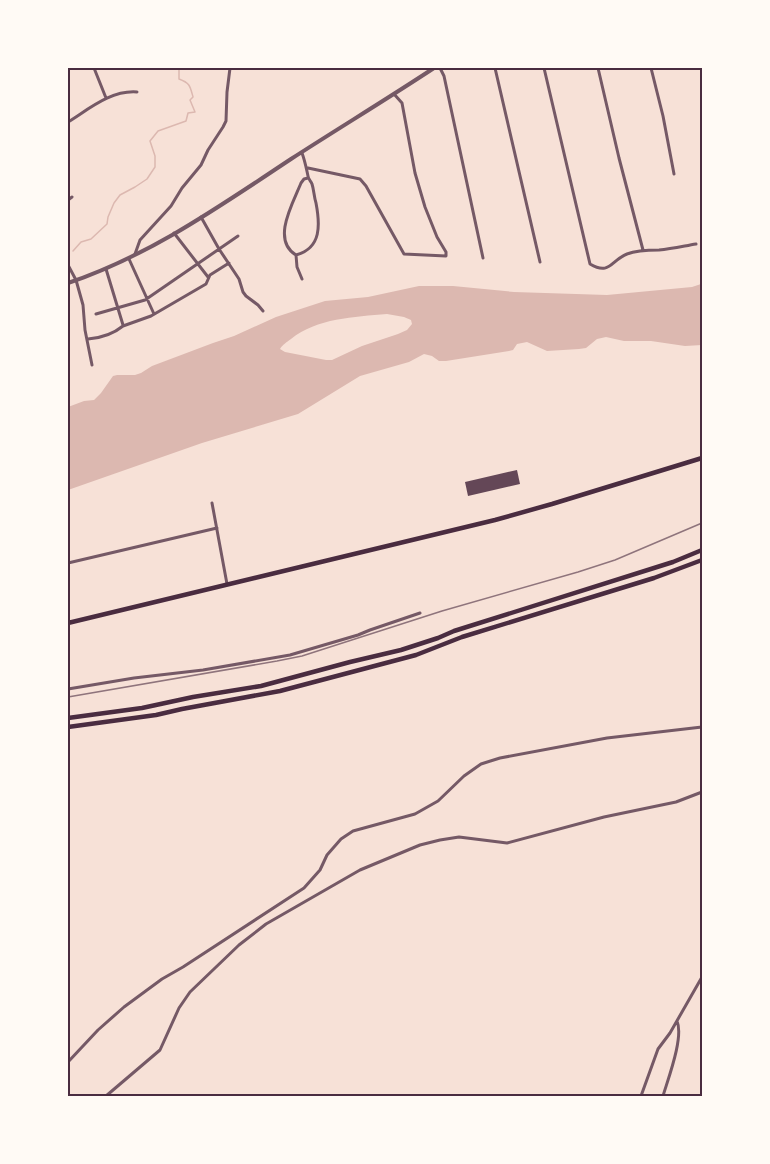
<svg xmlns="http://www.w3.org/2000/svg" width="770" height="1164" font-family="Quicksand,sans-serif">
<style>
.water{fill:#dcb8b0;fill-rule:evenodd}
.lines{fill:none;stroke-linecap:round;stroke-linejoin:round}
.stream{stroke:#dcb8b0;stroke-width:1.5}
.building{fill:#644757}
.minor{stroke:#755966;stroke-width:3}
.tertiary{stroke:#755966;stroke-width:4}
.trunk{stroke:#4a2c40;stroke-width:4.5}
.rail{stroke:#8f747c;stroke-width:1.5}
.neatline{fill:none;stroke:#4a2c40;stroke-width:2}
</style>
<rect width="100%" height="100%" fill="#f7e1d7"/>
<!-- water -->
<path class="water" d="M 701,284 L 702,284 L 702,345 L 685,346 L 651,341 L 624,341 L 606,337 L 597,339 L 586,348 L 579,349 L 547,351 L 527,342 L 517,344 L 513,350 L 509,351 L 446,361 L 439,361 L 432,356 L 424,354 L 409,362 L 360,376 L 298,414 L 202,443 L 68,490 L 68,407 L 84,401 L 94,400 L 101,393 L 113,376 L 117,375 L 135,375 L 141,373 L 152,366 L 213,343 L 234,336 L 276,317 L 325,301 L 368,297 L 419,286 L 453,286 L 514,292 L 607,295 L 692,287 ZM 387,314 L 404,317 L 411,320 L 412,324 L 407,330 L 398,334 L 362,346 L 332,360 L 326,360 L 285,352 L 280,349 C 283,344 286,343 291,339 C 317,318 354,317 387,314 Z"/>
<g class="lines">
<!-- stream -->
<path class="stream" d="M 73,251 L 81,242 L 91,239 L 107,224 L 108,217 L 114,203 L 120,195 L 135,187 L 147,179 L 155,167 L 155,156 L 150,141 L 158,131 L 186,121 L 188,113 L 195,112 L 190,100 L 193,97 C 190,86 190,83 179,79 L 179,69 L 177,68"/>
</g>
<!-- building -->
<path class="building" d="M 517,470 L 520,484 L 468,496 L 465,482 Z"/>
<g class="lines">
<!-- minor -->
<path class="minor" d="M 94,68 L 106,98
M 440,68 L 444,76 L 483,258
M 495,68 L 540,262
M 544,68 L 590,264 C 610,276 611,260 627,254 C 637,250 648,250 659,250 C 672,249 684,246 696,244
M 598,68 L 619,158 L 643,250
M 651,68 L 663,116 L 674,174
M 68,122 C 89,109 111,90 137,92
M 302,153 C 305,161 306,167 308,176 C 308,179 311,181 312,184 C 314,190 314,197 316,203 C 320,224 322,248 296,255 C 271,240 293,203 301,183 L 304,179 L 308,178
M 308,168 L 360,179 L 366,186 L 404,254 L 446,256 L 446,252 L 437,237 L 425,207 L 415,173 L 402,103 L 394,94
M 68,200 L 72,197
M 201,217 L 219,249 L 239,279 L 243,292 L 246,296 L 258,305 L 263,311
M 174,233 L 208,277
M 135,254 L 140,240 L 171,206 L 182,188 L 201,165 L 208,150 L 223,127 L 226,121 L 227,92 L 230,68
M 296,255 L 297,267 L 302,279
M 129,259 L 154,314
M 68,265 L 76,280 L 83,305 L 85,330 L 92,365
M 106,269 L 123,325
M 96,314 L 145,300 L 238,236
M 88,339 C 101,338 112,335 123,326 L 151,316 L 206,284 L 210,275 L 229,263
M 212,503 L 227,584
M 68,563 L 217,528
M 68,689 L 134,678 L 203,670 L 290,655 L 358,635 L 370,630 L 420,613
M 68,1062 L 98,1030 L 124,1007 L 162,979 L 183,967 L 304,888 L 320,870 L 327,855 L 341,839 L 353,831 L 415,814 L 438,801 L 464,776 L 481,764 L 500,758 L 607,738 L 702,727
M 106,1096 L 160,1050 L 179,1008 L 190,992 L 239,945 L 266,924 L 360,870 L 420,845 L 440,840 L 459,837 L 507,843 L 604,817 L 676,802 L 702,792
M 641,1096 L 658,1049 L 670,1033 L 702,977
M 663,1096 C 668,1079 684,1037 677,1021"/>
<!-- tertiary -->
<path class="tertiary" d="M 68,283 C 149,256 220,206 291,159 C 339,128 387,99 434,68"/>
<!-- trunk -->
<path class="trunk" d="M 68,623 L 495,520 L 552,504 L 702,458
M 68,718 L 142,708 L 193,697 L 261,686 L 350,662 L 401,650 L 438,638 L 454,631 L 673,562 L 702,550
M 68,727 L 156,715 L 182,709 L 280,691 L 416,655 L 462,637 L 654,578 L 702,560"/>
<!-- rail -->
<path class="rail" d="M 68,697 L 277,661 L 302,656 L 442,611 L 578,572 L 615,560 L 702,523"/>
</g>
<!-- border -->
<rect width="770" height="1164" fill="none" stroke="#fffaf5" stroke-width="138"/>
<rect x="69" y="69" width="632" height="1026" class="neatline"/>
</svg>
